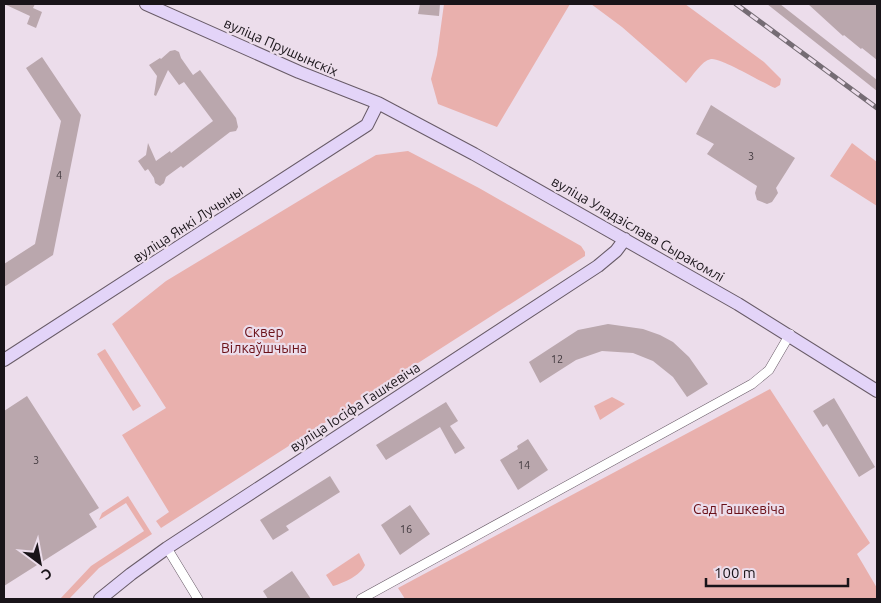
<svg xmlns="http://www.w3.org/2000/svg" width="881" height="603" font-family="Ubuntu,sans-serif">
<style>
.green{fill:#e9b0ad}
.building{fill:#baa7ad}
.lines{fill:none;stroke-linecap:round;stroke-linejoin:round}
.street-casing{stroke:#685b67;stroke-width:10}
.secondary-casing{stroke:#685b67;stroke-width:14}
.street{stroke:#fff;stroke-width:9}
.secondary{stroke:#e3d4f8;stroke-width:12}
.rail-casing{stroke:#756c74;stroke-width:5}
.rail{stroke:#ecddeb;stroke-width:3;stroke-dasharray:9;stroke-linecap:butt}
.labels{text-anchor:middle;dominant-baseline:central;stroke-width:4.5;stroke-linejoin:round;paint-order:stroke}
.number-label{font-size:11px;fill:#41393e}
.street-label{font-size:14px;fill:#191419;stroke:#ecddeb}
.park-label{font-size:14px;fill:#6a1018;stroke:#ecddeb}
</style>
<rect width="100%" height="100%" fill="#ecddeb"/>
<!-- green -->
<path class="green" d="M 444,4 L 570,4 L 497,127 L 438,104 L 431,79 L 437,55 Z
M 591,4 L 685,4 L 764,62 L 781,79 L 780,85 L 775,88 C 763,83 720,57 711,59 C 701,61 693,76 686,83 L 622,27 Z
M 852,143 L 877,162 L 877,206 L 830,176 Z
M 408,151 L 479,188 L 581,246 L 585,252 L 585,256 L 161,528 L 156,521 L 169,512 L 122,435 L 166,408 L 112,324 L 166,281 L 335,179 L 376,155 Z
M 105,349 L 141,406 L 133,411 L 97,354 Z
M 770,389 L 870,543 L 857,554 L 877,588 L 877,599 L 405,599 L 398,588 Z
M 612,397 L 625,404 L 600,420 L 594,406 Z
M 128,496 L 152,534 L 99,568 L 69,599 L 60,599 L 91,566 L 144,531 L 126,503 L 99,520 L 102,513 Z
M 359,553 L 365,565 C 361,575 344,583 333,586 L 326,575 Z"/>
<!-- building -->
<path class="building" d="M 4,4 L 35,4 L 33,8 L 42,12 L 36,28 L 27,24 L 30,16 Z
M 420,4 L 440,4 L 439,16 L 418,14 Z
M 767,4 L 780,4 L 877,80 L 877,91 Z
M 808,4 L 877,4 L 877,60 L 862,48 L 861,49 L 844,35 L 843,36 Z
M 175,50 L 179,52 L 181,58 L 193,75 L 200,70 L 236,118 L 238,127 L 236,131 L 230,132 L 183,168 L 181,166 L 166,177 L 164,183 L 160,186 L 155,183 L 154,178 L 148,169 L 145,171 L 138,161 L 146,155 L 148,143 L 156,161 L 170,151 L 171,153 L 213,121 L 184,82 L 179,85 L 168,70 L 156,96 L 154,95 L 157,76 L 149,65 L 160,58 L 161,59 L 170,51 Z
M 42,57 L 81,115 L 53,255 L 4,287 L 4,264 L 35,244 L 61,121 L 26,68 Z
M 711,105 L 795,158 L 776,188 L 778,193 L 772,202 L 767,204 L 757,200 L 755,193 L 757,186 L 707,154 L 714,144 L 696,134 Z
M 608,324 L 643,329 L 660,335 L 673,342 L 689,357 L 708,384 L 687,397 L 673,377 L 653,361 L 633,353 L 602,351 L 576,360 L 540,383 L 529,362 L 578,330 Z
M 27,396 L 99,508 L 89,514 L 97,527 L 4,586 L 4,411 Z
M 834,398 L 875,467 L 859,477 L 827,424 L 823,427 L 813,411 Z
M 446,402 L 458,421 L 450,426 L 465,448 L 455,454 L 440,427 L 386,460 L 376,445 Z
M 528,439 L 548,470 L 518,490 L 500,460 L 518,449 L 517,446 Z
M 330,476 L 340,492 L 286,526 L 289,530 L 273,540 L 260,520 Z
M 410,505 L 430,534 L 400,555 L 381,525 Z
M 292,571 L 311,599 L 268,599 L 263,591 Z"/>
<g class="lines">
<!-- street casing -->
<g class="street-casing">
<path id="street" d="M 167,548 L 198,599
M 361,599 L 752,384 L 769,370 L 790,334"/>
</g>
<!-- secondary casing -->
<g class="secondary-casing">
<path id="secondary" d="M 146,4 L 299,72 L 378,103 L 474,154 L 738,304 L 877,391
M 4,360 L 367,125 L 378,103
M 100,599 L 131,574 L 167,548 L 598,266 L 616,251 L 625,239"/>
</g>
<!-- street -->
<use href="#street" class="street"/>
<!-- secondary -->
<use href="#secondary" class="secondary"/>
<!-- rail casing -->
<g class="rail-casing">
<path id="rail" d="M 736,4 L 877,108"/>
</g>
<!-- rail -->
<use href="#rail" class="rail"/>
</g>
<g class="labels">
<!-- number labels -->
<g class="number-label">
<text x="751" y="156">3</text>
<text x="59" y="175">4</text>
<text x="557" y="359">12</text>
<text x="36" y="460">3</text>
<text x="524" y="465">14</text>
<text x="406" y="529">16</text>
</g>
<!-- street labels -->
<g class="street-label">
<text transform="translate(281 47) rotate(24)">вуліца Прушынскіх</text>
<text transform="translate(188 224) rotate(-33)">вуліца Янкі Лучыны</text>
<text transform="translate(638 229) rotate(30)">вуліца Уладзіслава Сыракомлі</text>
<text transform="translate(355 407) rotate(-33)">вуліца Іосіфа Гашкевіча</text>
</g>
<!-- park labels -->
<g class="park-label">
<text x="264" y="332">Сквер<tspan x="264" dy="16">Вілкаўшчына</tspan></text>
<text x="739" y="509">Сад Гашкевіча</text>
</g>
</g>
<!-- border -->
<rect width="881" height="603" fill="none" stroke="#191419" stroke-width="10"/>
<!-- north arrow -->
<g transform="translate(40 563) rotate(148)" stroke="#ecddeb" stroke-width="4" paint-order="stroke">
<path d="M0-4L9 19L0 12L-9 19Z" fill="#191419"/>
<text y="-8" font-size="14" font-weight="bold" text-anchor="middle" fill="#191419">С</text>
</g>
<!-- scale -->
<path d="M706 578v8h142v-8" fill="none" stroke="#191419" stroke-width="2.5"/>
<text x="714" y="578" font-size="15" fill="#191419" stroke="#ecddeb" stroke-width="4" paint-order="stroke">100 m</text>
</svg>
